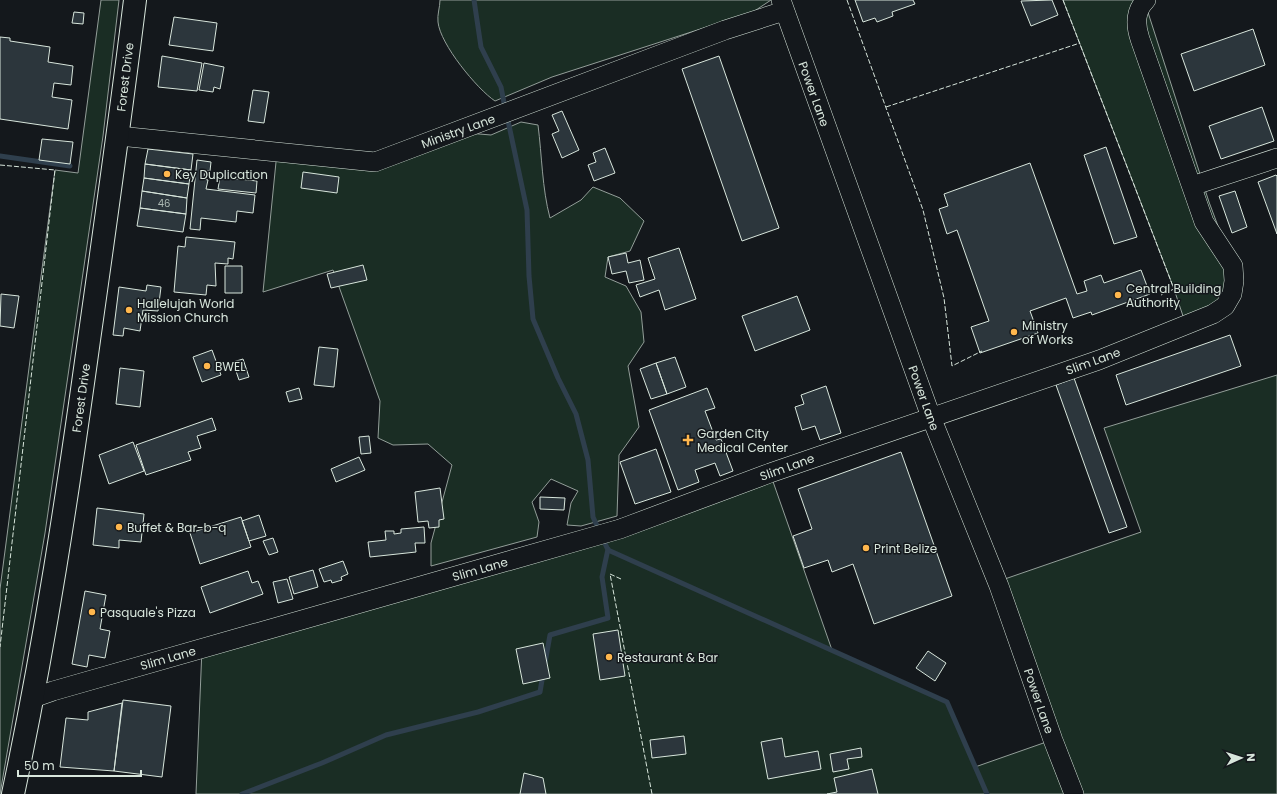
<svg xmlns="http://www.w3.org/2000/svg" width="1277" height="794" font-family="Poppins,sans-serif">
<style>
.green{fill:#1a2d24;stroke:#939e99}
.lines{fill:none;stroke-linecap:round;stroke-linejoin:round}
.stream{stroke:#2f3f4d;stroke-width:5}
.building{fill:#2c363c;stroke:#d8e6dc}
.minor-casing{stroke:#d8e6dc;stroke-width:20}
.major-casing{stroke:#d8e6dc;stroke-width:24}
.minor{stroke:#14181c;stroke-width:19}
.major{stroke:#14181c;stroke-width:22}
.fence{stroke:#d8e6dc;stroke-width:1;stroke-dasharray:5 2;stroke-linecap:butt}
.poi-dot{fill:#ffb74d;stroke:#14181c;stroke-width:1.5}
.labels{text-anchor:middle;dominant-baseline:central;stroke-width:3;stroke-linejoin:round;paint-order:stroke}
.number-label{font-size:10px;fill:#adbab4}
.street-label{font-size:12px;fill:#d8e6dc;stroke:#14181c}
.poi-label{font-size:12px;fill:#d8e6dc;stroke:#14181c;text-anchor:start}
</style>
<rect width="100%" height="100%" fill="#14181c"/>
<!-- green -->
<path class="green" d="M 101,0 L 119,0 L 103,136 L 45,533 L 0,794 L 0,589 L 55,170 L 78,173 Z
M 440,0 L 771,0 L 753,12 L 552,77 L 495,101 C 477,89 440,44 438,22 C 437,15 440,7 440,0 Z
M 1063,0 L 1144,0 L 1209,202 L 1233,266 L 1232,294 L 1186,325 L 1174,289 Z
M 521,122 L 538,125 C 542,156 542,188 550,218 L 581,200 L 593,187 L 620,198 L 644,221 L 630,251 L 608,257 L 605,277 L 626,286 L 641,312 L 644,342 L 628,366 L 639,427 L 619,455 L 617,516 L 581,526 L 567,525 L 571,503 L 578,491 L 551,479 L 532,502 L 539,522 L 537,537 L 431,566 L 431,543 L 452,465 L 428,444 L 393,445 L 378,438 L 380,401 L 333,270 L 263,292 L 277,152 L 375,162 L 456,132 L 491,135 Z
M 1277,375 L 1277,794 L 196,794 L 202,648 L 770,473 L 832,650 L 947,702 L 975,767 L 1052,740 L 999,581 L 1141,532 L 1104,428 Z"/>
<g class="lines">
<!-- stream -->
<path class="stream" d="M 474,0 L 481,47 L 501,87 L 505,108
M 507,116 L 527,210 L 529,276 L 533,319 L 558,378 L 576,414 L 588,460 L 593,517 L 608,550 L 947,702 L 987,794
M 0,156 L 70,166
M 545,663 L 550,635 L 608,618 L 602,577 L 608,549
M 242,794 L 322,763 L 386,735 L 478,712 L 540,692 L 543,674"/>
</g>
<!-- building -->
<path class="building" d="M 855,0 L 913,0 L 915,4 L 892,12 L 893,16 L 877,22 L 875,18 L 863,22 Z
M 1052,0 L 1058,15 L 1031,26 L 1021,1 Z
M 74,12 L 84,13 L 83,24 L 72,23 Z
M 174,17 L 217,23 L 213,51 L 169,45 Z
M 1253,29 L 1265,65 L 1194,91 L 1181,54 Z
M 0,37 L 10,38 L 10,41 L 50,47 L 48,62 L 73,66 L 71,85 L 54,83 L 52,97 L 72,100 L 68,129 L 0,119 Z
M 162,56 L 202,63 L 197,91 L 158,87 Z
M 719,56 L 779,228 L 742,241 L 682,69 Z
M 204,63 L 224,67 L 220,89 L 214,87 L 213,92 L 199,90 Z
M 253,90 L 269,92 L 264,123 L 248,121 Z
M 1262,107 L 1274,141 L 1221,159 L 1209,126 Z
M 562,111 L 579,150 L 562,158 L 552,134 L 559,131 L 552,115 Z
M 42,139 L 73,142 L 70,164 L 39,160 Z
M 1106,147 L 1137,237 L 1114,244 L 1084,155 Z
M 605,148 L 615,173 L 594,181 L 588,165 L 596,162 L 593,153 Z
M 148,149 L 193,154 L 191,170 L 145,164 Z
M 197,160 L 211,162 L 210,171 L 205,171 L 204,179 L 208,180 L 206,189 L 255,195 L 253,213 L 237,211 L 236,222 L 201,218 L 200,230 L 190,229 Z
M 1030,163 L 1077,294 L 1087,291 L 1084,281 L 1101,275 L 1104,283 L 1141,270 L 1150,294 L 1092,315 L 1091,312 L 1073,318 L 1066,298 L 1030,311 L 1038,333 L 980,353 L 971,327 L 989,321 L 957,230 L 947,234 L 939,209 L 948,206 L 944,194 Z
M 145,164 L 191,170 L 189,184 L 144,178 Z
M 303,172 L 339,177 L 337,193 L 301,188 Z
M 1276,175 L 1277,176 L 1277,234 L 1258,182 Z
M 220,177 L 257,181 L 256,193 L 218,189 Z
M 144,178 L 189,184 L 187,198 L 142,191 Z
M 142,191 L 187,198 L 186,214 L 140,208 Z
M 1235,191 L 1247,227 L 1232,233 L 1219,196 Z
M 140,208 L 186,214 L 183,232 L 137,226 Z
M 186,237 L 235,242 L 233,259 L 228,258 L 228,264 L 215,263 L 216,286 L 207,285 L 206,295 L 174,292 L 178,246 L 185,247 Z
M 679,248 L 696,299 L 665,310 L 659,290 L 640,297 L 636,285 L 655,279 L 648,258 Z
M 626,253 L 628,263 L 640,260 L 644,280 L 629,283 L 626,271 L 612,274 L 608,257 Z
M 363,265 L 367,280 L 331,288 L 327,274 Z
M 225,266 L 242,266 L 242,293 L 225,293 Z
M 147,285 L 161,287 L 158,311 L 143,310 L 140,331 L 124,328 L 123,336 L 113,335 L 119,287 L 146,291 Z
M 1,294 L 19,296 L 14,328 L 0,326 Z
M 797,296 L 810,330 L 755,351 L 742,316 Z
M 1230,335 L 1241,366 L 1126,405 L 1116,375 Z
M 319,347 L 338,349 L 334,387 L 314,385 Z
M 212,350 L 221,375 L 202,382 L 193,357 Z
M 675,357 L 686,387 L 667,394 L 656,363 Z
M 243,359 L 249,377 L 239,380 L 233,362 Z
M 656,363 L 667,394 L 651,399 L 640,369 Z
M 120,368 L 144,371 L 140,407 L 116,404 Z
M 1074,378 L 1127,527 L 1109,533 L 1056,385 Z
M 826,386 L 841,433 L 820,440 L 815,426 L 802,430 L 795,407 L 804,404 L 801,395 Z
M 299,388 L 302,399 L 289,402 L 286,392 Z
M 707,388 L 715,408 L 705,411 L 716,440 L 721,439 L 733,471 L 720,476 L 715,463 L 695,470 L 699,482 L 678,490 L 649,410 Z
M 212,418 L 216,430 L 197,436 L 201,448 L 188,452 L 191,460 L 146,475 L 136,445 Z
M 369,436 L 371,453 L 361,454 L 359,437 Z
M 133,442 L 144,471 L 109,484 L 99,455 Z
M 656,449 L 671,492 L 635,504 L 620,462 Z
M 901,452 L 952,596 L 874,624 L 853,564 L 832,572 L 828,560 L 804,568 L 793,536 L 812,529 L 798,489 Z
M 359,457 L 365,470 L 336,482 L 331,469 Z
M 440,488 L 444,519 L 439,520 L 439,527 L 429,528 L 428,521 L 418,522 L 415,492 Z
M 540,497 L 565,498 L 564,510 L 540,509 Z
M 97,508 L 144,514 L 141,542 L 119,540 L 119,548 L 93,545 Z
M 259,515 L 266,536 L 249,541 L 242,521 Z
M 241,517 L 251,547 L 200,564 L 190,533 Z
M 424,527 L 425,543 L 415,543 L 416,552 L 370,557 L 368,542 L 386,540 L 385,531 L 394,531 L 394,534 L 401,533 L 401,529 Z
M 273,538 L 278,552 L 269,555 L 263,541 Z
M 343,561 L 348,574 L 341,577 L 342,580 L 332,583 L 331,580 L 324,582 L 319,569 Z
M 313,570 L 318,587 L 294,594 L 289,577 Z
M 248,571 L 252,583 L 258,581 L 263,594 L 210,613 L 201,587 Z
M 287,579 L 293,599 L 278,603 L 273,582 Z
M 85,591 L 106,595 L 100,629 L 110,631 L 105,658 L 89,655 L 87,667 L 72,664 Z
M 618,630 L 625,676 L 600,680 L 593,634 Z
M 543,643 L 550,678 L 523,684 L 516,649 Z
M 928,651 L 946,663 L 935,681 L 916,668 Z
M 123,700 L 171,706 L 162,777 L 114,771 Z
M 122,703 L 114,771 L 60,767 L 66,718 L 88,720 L 88,712 Z
M 684,736 L 686,754 L 652,758 L 650,740 Z
M 782,738 L 785,757 L 818,751 L 821,769 L 768,779 L 761,742 Z
M 861,748 L 862,757 L 847,759 L 849,769 L 833,772 L 830,754 Z
M 872,769 L 878,794 L 827,794 L 837,792 L 834,778 Z
M 524,773 L 543,778 L 546,794 L 520,794 Z"/>
<g class="lines">
<!-- minor casing -->
<g class="minor-casing">
<path id="minor" d="M 781,0 L 931,417 L 999,586 L 1053,740 L 1074,794
M 119,136 L 375,162 L 725,30 L 784,11
M 1192,186 L 1277,158
M 33,698 L 53,691 L 620,529 L 770,473 L 1099,360 L 1213,314 L 1225,306 L 1232,294 L 1234,281 L 1233,266 L 1204,222 L 1140,39 C 1135,24 1135,11 1146,0"/>
</g>
<!-- major casing -->
<g class="major-casing">
<path id="major" d="M 13,794 C 45,644 68,492 89,340 C 105,227 121,114 135,0"/>
</g>
<!-- minor -->
<use href="#minor" class="minor"/>
<!-- major -->
<use href="#major" class="major"/>
<!-- fence -->
<path class="fence" d="M 847,0 L 923,210 L 944,298 L 952,366 L 982,351
M 1063,0 L 1174,289 L 1161,295
M 886,107 L 1080,43
M 0,165 L 55,170 L 0,647
M 621,579 L 610,574 L 652,794"/>
</g>
<!-- markers -->
<g class="poi-dot">
<circle cx="167" cy="174" r="4"/>
<circle cx="1118" cy="295" r="4"/>
<circle cx="129" cy="310" r="4"/>
<circle cx="1014" cy="332" r="4"/>
<circle cx="207" cy="366" r="4"/>
<path d="M686 434h4v4h4v4h-4v4h-4v-4h-4v-4h4z"/>
<circle cx="119" cy="527" r="4"/>
<circle cx="866" cy="548" r="4"/>
<circle cx="92" cy="612" r="4"/>
<circle cx="609" cy="657" r="4"/>
</g>
<g class="labels">
<!-- number labels -->
<g class="number-label">
<text x="164" y="203">46</text>
</g>
<!-- street labels -->
<g class="street-label">
<text transform="translate(125 77) rotate(-83)">Forest Drive</text>
<text transform="translate(814 94) rotate(70)">Power Lane</text>
<text transform="translate(458 131) rotate(-20)">Ministry Lane</text>
<text transform="translate(1093 361) rotate(-20)">Slim Lane</text>
<text transform="translate(81 398) rotate(-82)">Forest Drive</text>
<text transform="translate(924 398) rotate(70)">Power Lane</text>
<text transform="translate(787 467) rotate(-20)">Slim Lane</text>
<text transform="translate(480 569) rotate(-16)">Slim Lane</text>
<text transform="translate(168 658) rotate(-16)">Slim Lane</text>
<text transform="translate(1039 701) rotate(71)">Power Lane</text>
</g>
<!-- poi labels -->
<g class="poi-label">
<text x="175" y="174">Key Duplication</text>
<text x="1126" y="288">Central Building<tspan x="1126" dy="14">Authority</tspan></text>
<text x="137" y="303">Hallelujah World<tspan x="137" dy="14">Mission Church</tspan></text>
<text x="1022" y="325">Ministry<tspan x="1022" dy="14">of Works</tspan></text>
<text x="215" y="366">BWEL</text>
<text x="697" y="433">Garden City<tspan x="697" dy="14">Medical Center</tspan></text>
<text x="127" y="527">Buffet &amp; Bar-b-q</text>
<text x="874" y="548">Print Belize</text>
<text x="100" y="612">Pasquale's Pizza</text>
<text x="617" y="657">Restaurant &amp; Bar</text>
</g>
</g>
<!-- north arrow -->
<g transform="translate(1241 758) rotate(87)" stroke="#14181c" stroke-width="3" paint-order="stroke">
<path d="M0-3L7 15L0 10L-7 15Z" fill="#d8e6dc"/>
<text y="-6" font-size="11" font-weight="bold" text-anchor="middle" fill="#d8e6dc">N</text>
</g>
<!-- scale -->
<path d="M18 770v6h123v-6" fill="none" stroke="#d8e6dc" stroke-width="2"/>
<text x="24" y="770" font-size="12" fill="#d8e6dc" stroke="#14181c" stroke-width="3" paint-order="stroke">50 m</text>
</svg>
